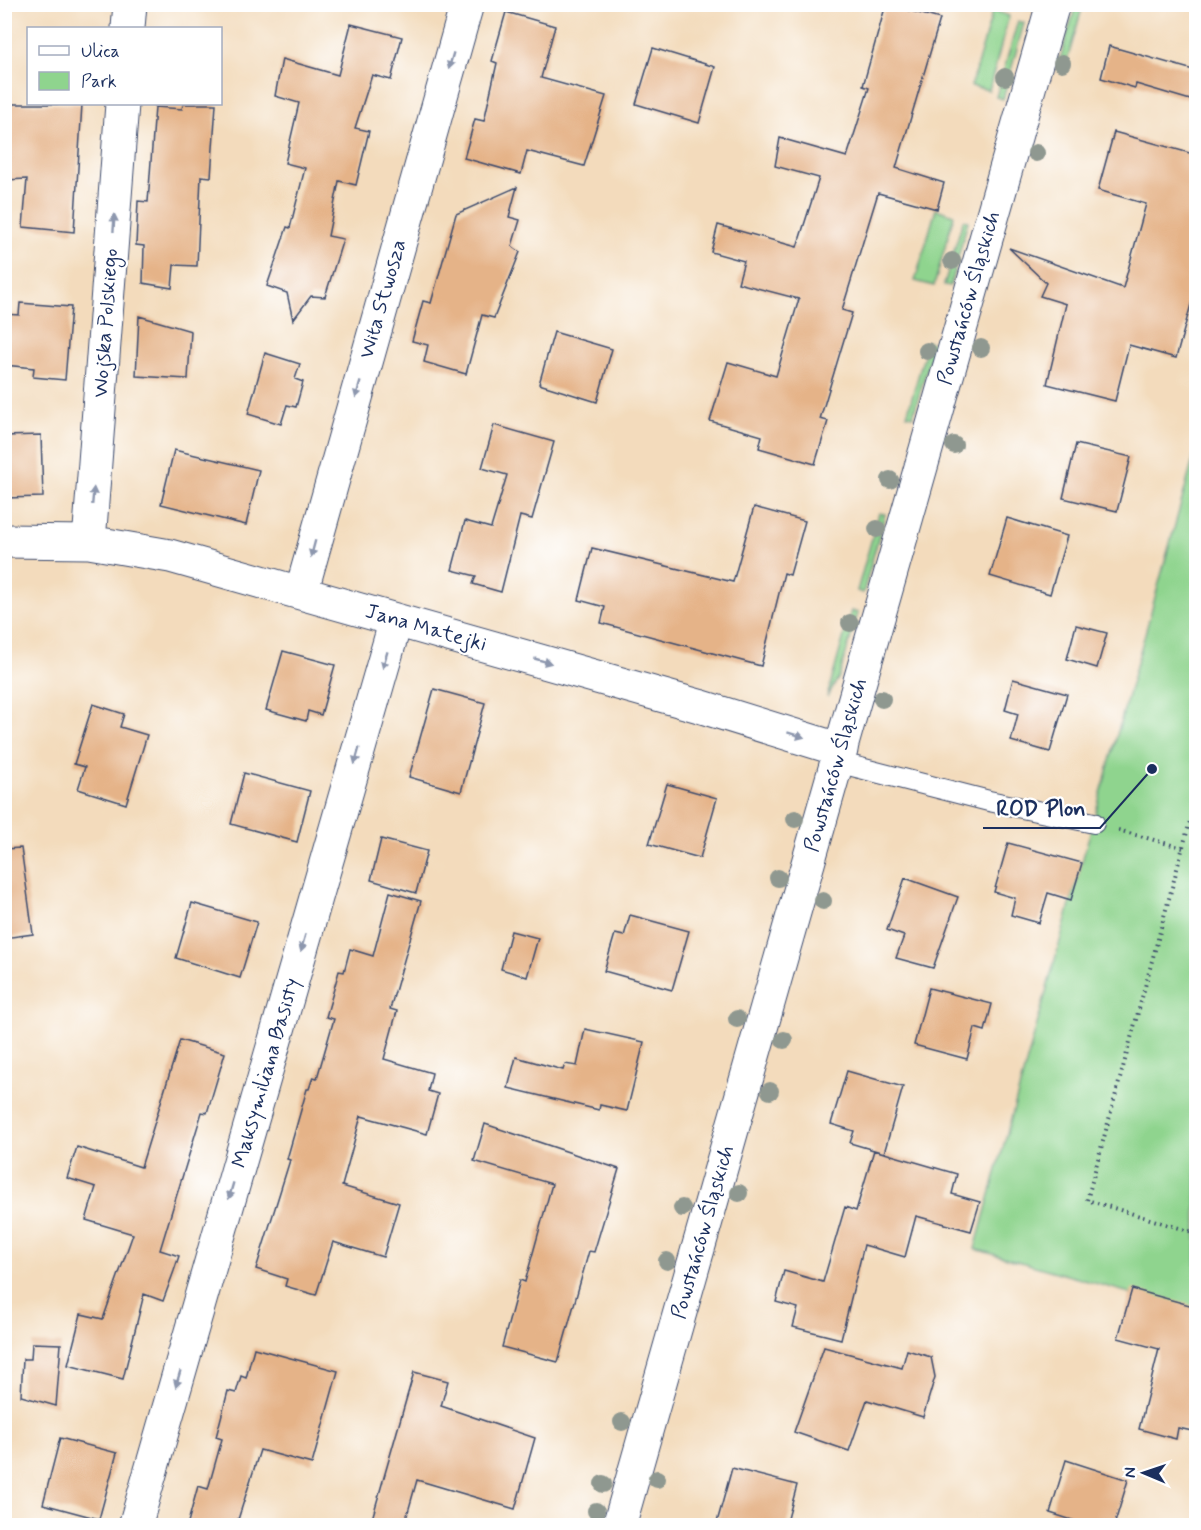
<svg xmlns="http://www.w3.org/2000/svg" width="1201" height="1530" font-family="Mynerve,sans-serif">
<style>
.green{fill:#8fd48e;stroke:#558276;stroke-width:1.5}
.building{fill:#e5b388}
.lines{fill:none;stroke-linecap:round;stroke-linejoin:round}
.service-casing{stroke:#3b496c;stroke-width:22}
.minor-casing{stroke:#3b496c;stroke-width:35}
.tertiary-casing{stroke:#3b496c;stroke-width:35}
.path{stroke:#3b496c;stroke-width:4;stroke-dasharray:1.5 4.5;stroke-linecap:butt}
.service{stroke:#fff;stroke-width:20}
.minor{stroke:#fff;stroke-width:33}
.tertiary{stroke:#fff;stroke-width:33}
.tree{fill:#8f9890}
.oneway{fill:#8d97ae}
.labels{text-anchor:middle;dominant-baseline:central;stroke-width:4.5;stroke-linejoin:round;paint-order:stroke}
.street-label{font-size:21px;fill:#1b2f5e;stroke:#fff}
.leader{fill:none;stroke:#1b2f5e;stroke-width:2}
.callout-dot{fill:#1b2f5e;stroke:#fff;stroke-width:2}
.callout-label{font-size:22px;text-anchor:middle;font-weight:bold;fill:#1b2f5e;stroke:#fff;stroke-width:4.5;stroke-linejoin:round;paint-order:stroke}
</style>
<rect width="100%" height="100%" fill="#fff"/>
<filter id="ink" filterUnits="userSpaceOnUse"><feTurbulence type="fractalNoise" baseFrequency=".0167" numOctaves="2"/><feDisplacementMap in="SourceGraphic" scale="12" xChannelSelector="R" yChannelSelector="G"/><feConvolveMatrix kernelMatrix="1 2 1 2 8 2 1 2 1" color-interpolation-filters="sRGB"/></filter>
<filter id="wash" filterUnits="userSpaceOnUse"><feTurbulence type="fractalNoise" baseFrequency=".008" numOctaves="4" result="noise"/><feDisplacementMap in="SourceGraphic" scale="24" xChannelSelector="R" yChannelSelector="G"/><feGaussianBlur stdDeviation="1.35" result="paint"/><feColorMatrix in="noise" values="0 0 0 0 0 0 0 0 0 0 0 0 0 0 0 0 0 1.4 0 .05"/><feComposite in="paint" operator="in"/></filter>
<g filter="url(#wash)">
<rect width="100%" height="100%" fill="#f3dbbc"/>
<!-- green -->
<path class="green" d="M 1076,5 L 1083,5 L 1065,68 L 1057,70 Z
M 993,10 L 1009,16 L 989,90 L 971,86 Z
M 1018,21 L 1024,23 L 1003,99 L 996,97 Z
M 936,209 L 954,215 L 934,286 L 915,281 Z
M 963,220 L 968,221 L 950,286 L 944,285 Z
M 928,342 L 934,344 L 913,416 L 907,415 Z
M 1196,449 L 1196,1312 L 975,1249 Z
M 879,513 L 885,514 L 863,593 L 857,591 Z
M 851,611 L 858,613 L 839,677 L 827,697 Z"/>
<g id="blocks">
<!-- building -->
<path class="building" d="M 886,4 L 940,19 L 896,168 L 944,183 L 937,209 L 878,193 L 842,310 L 852,313 L 820,419 L 828,421 L 815,464 L 759,448 L 762,436 L 710,421 L 728,362 L 776,376 L 799,299 L 738,283 L 744,261 L 711,252 L 718,225 L 797,247 L 819,178 L 775,166 L 780,138 L 847,157 L 869,88 L 863,86 Z
M 506,12 L 555,26 L 541,78 L 606,96 L 584,166 L 527,151 L 521,174 L 464,158 L 475,119 L 484,121 L 497,63 L 492,61 Z
M 351,24 L 402,37 L 391,80 L 372,75 L 355,128 L 369,131 L 356,185 L 339,181 L 328,236 L 343,239 L 325,297 L 311,296 L 293,320 L 287,293 L 267,286 L 287,227 L 290,228 L 305,168 L 285,163 L 299,103 L 275,96 L 278,80 L 282,59 L 338,75 Z
M 1109,46 L 1197,71 L 1197,102 L 1136,84 L 1135,88 L 1101,78 Z
M 653,48 L 715,67 L 699,123 L 636,104 Z
M 4,104 L 82,104 L 74,232 L 23,227 L 27,179 L 4,180 Z
M 183,104 L 216,104 L 211,177 L 201,176 L 197,266 L 174,265 L 172,288 L 143,283 L 144,246 L 136,245 L 138,201 L 148,202 L 155,107 L 182,109 Z
M 1114,132 L 1197,155 L 1197,283 L 1176,358 L 1129,345 L 1115,401 L 1047,384 L 1066,304 L 1040,296 L 1046,283 L 1009,248 L 1123,288 L 1146,204 L 1098,190 Z
M 517,187 L 509,217 L 520,220 L 512,246 L 520,252 L 494,318 L 482,315 L 466,374 L 424,362 L 428,345 L 412,341 L 423,301 L 431,303 L 456,214 Z
M 20,303 L 71,307 L 65,380 L 33,377 L 34,368 L 4,365 L 4,314 L 19,315 Z
M 139,316 L 191,331 L 188,379 L 136,376 Z
M 554,332 L 612,349 L 597,402 L 539,384 Z
M 265,353 L 300,364 L 295,379 L 303,382 L 296,407 L 287,405 L 281,424 L 248,414 Z
M 494,425 L 554,442 L 532,519 L 520,516 L 501,592 L 473,584 L 476,576 L 452,570 L 465,521 L 491,528 L 507,475 L 482,468 Z
M 41,435 L 43,497 L 4,498 L 4,436 Z
M 1076,444 L 1131,457 L 1117,511 L 1063,498 Z
M 174,450 L 259,470 L 246,525 L 161,504 Z
M 754,507 L 805,521 L 790,575 L 784,573 L 761,666 L 601,623 L 605,607 L 579,600 L 592,548 L 733,582 Z
M 1007,518 L 1067,536 L 1050,594 L 990,576 Z
M 1076,625 L 1107,633 L 1097,668 L 1067,659 Z
M 283,651 L 335,665 L 321,715 L 308,711 L 306,721 L 266,710 Z
M 1013,679 L 1067,694 L 1050,752 L 1011,741 L 1018,714 L 1005,710 Z
M 434,689 L 485,703 L 461,792 L 409,777 Z
M 93,704 L 124,714 L 120,727 L 147,735 L 126,804 L 78,789 L 85,767 L 74,764 Z
M 244,773 L 310,791 L 297,842 L 231,824 Z
M 667,784 L 717,798 L 700,858 L 649,844 Z
M 381,839 L 427,851 L 416,893 L 371,880 Z
M 1008,843 L 1082,863 L 1071,900 L 1048,893 L 1039,923 L 1011,915 L 1015,898 L 994,892 Z
M 21,848 L 33,934 L 4,938 L 4,849 Z
M 905,878 L 958,897 L 933,968 L 896,958 L 904,936 L 887,930 Z
M 390,892 L 421,901 L 390,1009 L 397,1011 L 384,1059 L 432,1073 L 428,1091 L 438,1094 L 427,1134 L 361,1116 L 342,1186 L 399,1203 L 383,1257 L 333,1242 L 316,1295 L 285,1286 L 287,1279 L 256,1269 L 290,1160 L 287,1159 L 307,1089 L 309,1089 L 313,1077 L 317,1078 L 334,1019 L 326,1017 L 339,971 L 344,972 L 350,949 L 373,956 Z
M 192,903 L 257,922 L 240,978 L 176,958 Z
M 630,915 L 689,931 L 672,990 L 604,971 L 615,934 L 624,936 Z
M 511,931 L 538,938 L 527,977 L 501,969 Z
M 929,988 L 992,1004 L 985,1031 L 975,1028 L 967,1059 L 914,1045 Z
M 585,1029 L 644,1042 L 627,1111 L 600,1105 L 599,1110 L 508,1088 L 516,1057 L 563,1070 L 565,1064 L 577,1066 Z
M 180,1040 L 225,1053 L 207,1113 L 202,1112 L 160,1250 L 179,1256 L 174,1271 L 163,1301 L 144,1294 L 123,1379 L 68,1365 L 81,1314 L 103,1319 L 133,1234 L 86,1220 L 96,1187 L 67,1178 L 77,1147 L 141,1167 Z
M 847,1071 L 903,1087 L 884,1153 L 850,1143 L 854,1131 L 831,1124 Z
M 485,1124 L 619,1169 L 594,1252 L 589,1251 L 558,1362 L 502,1347 L 520,1280 L 525,1282 L 552,1184 L 474,1161 Z
M 874,1150 L 957,1174 L 952,1194 L 980,1202 L 971,1231 L 916,1216 L 905,1257 L 864,1245 L 841,1339 L 793,1327 L 798,1308 L 776,1302 L 784,1271 L 823,1282 L 845,1207 L 856,1211 Z
M 1132,1289 L 1197,1307 L 1197,1432 L 1178,1428 L 1176,1439 L 1139,1429 L 1159,1349 L 1118,1338 Z
M 32,1343 L 61,1344 L 56,1406 L 21,1396 L 23,1359 L 31,1359 Z
M 824,1347 L 902,1368 L 907,1350 L 931,1357 L 935,1377 L 923,1417 L 867,1400 L 849,1451 L 794,1432 Z
M 254,1348 L 338,1371 L 312,1464 L 260,1450 L 236,1526 L 187,1526 L 198,1486 L 208,1489 L 222,1439 L 216,1437 L 228,1391 L 236,1393 L 241,1376 L 246,1378 Z
M 414,1372 L 448,1381 L 441,1406 L 535,1438 L 515,1509 L 417,1480 L 404,1526 L 370,1526 Z
M 60,1438 L 117,1453 L 99,1519 L 43,1504 Z
M 1066,1460 L 1128,1480 L 1114,1526 L 1091,1526 L 1050,1513 Z
M 732,1468 L 797,1485 L 786,1526 L 716,1526 Z"/>
</g>
</g>
<g filter="url(#ink)">
<use href="#blocks" fill-opacity="0" stroke="#3b496c" stroke-width="1.5"/>
<g class="lines">
<!-- service casing -->
<g class="service-casing">
<path id="service" d="M 837,762 L 989,801 L 1094,823"/>
</g>
<!-- minor casing -->
<g class="minor-casing">
<path id="minor" d="M 128,28 L 130,4
M 4,541 L 89,542 L 170,556 L 699,706 L 841,750
M 89,542 L 122,104
M 301,593 L 467,4
M 135,1526 L 396,620"/>
</g>
<!-- tertiary casing -->
<g class="tertiary-casing">
<path id="tertiary" d="M 619,1526 L 1053,4"/>
</g>
<!-- path -->
<path class="path" d="M 1196,799 L 1087,1200 L 1196,1233
M 1118,830 L 1183,848"/>
<!-- service -->
<use href="#service" class="service"/>
<!-- minor -->
<use href="#minor" class="minor"/>
<!-- tertiary -->
<use href="#tertiary" class="tertiary"/>
</g>
<!-- trees -->
<g class="tree">
<circle cx="1062" cy="63" r="9"/>
<circle cx="1005" cy="77" r="9"/>
<circle cx="1036" cy="153" r="9"/>
<circle cx="952" cy="261" r="9"/>
<circle cx="981" cy="348" r="9"/>
<circle cx="927" cy="351" r="9"/>
<circle cx="954" cy="445" r="9"/>
<circle cx="890" cy="480" r="9"/>
<circle cx="877" cy="529" r="9"/>
<circle cx="850" cy="623" r="9"/>
<circle cx="882" cy="699" r="9"/>
<circle cx="795" cy="819" r="9"/>
<circle cx="778" cy="878" r="9"/>
<circle cx="823" cy="901" r="9"/>
<circle cx="737" cy="1019" r="9"/>
<circle cx="784" cy="1040" r="9"/>
<circle cx="770" cy="1091" r="9"/>
<circle cx="739" cy="1193" r="9"/>
<circle cx="682" cy="1208" r="9"/>
<circle cx="667" cy="1261" r="9"/>
<circle cx="622" cy="1422" r="9"/>
<circle cx="657" cy="1479" r="9"/>
<circle cx="603" cy="1484" r="9"/>
<circle cx="596" cy="1511" r="9"/>
</g>
<!-- one-way arrows -->
<defs><path id="oneway-solid" d="M-6-.8H1V-3.2L6.5 0L1 3.2V.8H-6Z" transform="scale(1.5)"/></defs>
<g class="oneway">
<use href="#oneway-solid" transform="translate(451 61) rotate(106)"/>
<use href="#oneway-solid" transform="translate(114 223) rotate(-86)"/>
<use href="#oneway-solid" transform="translate(358 390) rotate(106)"/>
<use href="#oneway-solid" transform="translate(93 496) rotate(-85)"/>
<use href="#oneway-solid" transform="translate(313 549) rotate(105)"/>
<use href="#oneway-solid" transform="translate(385 660) rotate(106)"/>
<use href="#oneway-solid" transform="translate(543 661) rotate(16)"/>
<use href="#oneway-solid" transform="translate(796 735) rotate(17)"/>
<use href="#oneway-solid" transform="translate(357 756) rotate(106)"/>
<use href="#oneway-solid" transform="translate(303 943) rotate(106)"/>
<use href="#oneway-solid" transform="translate(231 1191) rotate(106)"/>
<use href="#oneway-solid" transform="translate(178 1379) rotate(106)"/>
</g>
</g>
<g class="labels">
<!-- street labels -->
<g class="street-label">
<text transform="translate(969 298) rotate(-74)">Powstańców Śląskich</text>
<text transform="translate(383 299) rotate(-74)">Wita Stwosza</text>
<text transform="translate(106 323) rotate(-86)">Wojska Polskiego</text>
<text transform="translate(426 628) rotate(16)">Jana Matejki</text>
<text transform="translate(836 765) rotate(-74)">Powstańców Śląskich</text>
<text transform="translate(266 1073) rotate(-74)">Maksymiliana Basisty</text>
<text transform="translate(703 1232) rotate(-74)">Powstańców Śląskich</text>
</g>
</g>
<!-- callouts -->
<path class="leader" d="M1152 769L1100 828H983"/>
<circle class="callout-dot" cx="1152" cy="769" r="6"/>
<g class="callout-label">
<text x="1041" y="816">ROD Plon</text>
</g>
<!-- margin -->
<rect width="1201" height="1530" fill="none" stroke="#fff" stroke-width="24"/>
<!-- legend -->
<rect x="27" y="27" width="195" height="78" fill="#ffffff" stroke="#a4acbf" stroke-width="1.5"/>
<rect x="39" y="46" width="30" height="9" fill="#ffffff" stroke="#a4acbf" stroke-width="1.5"/>
<text x="81" y="57" font-size="18" fill="#1b2f5e">Ulica</text>
<rect x="39" y="72" width="30" height="18" fill="#8fd48e" stroke="#a4acbf" stroke-width="1.5"/>
<text x="81" y="87" font-size="18" fill="#1b2f5e">Park</text>
<!-- north arrow -->
<g transform="translate(1144 1473) rotate(272)" stroke="#ffffff" stroke-width="4.5" paint-order="stroke">
<path d="M0-4.5L10 22L0 15L-10 22Z" fill="#1b2f5e"/>
<text y="-9" font-size="16" font-weight="bold" text-anchor="middle" fill="#1b2f5e">N</text>
</g>
</svg>
